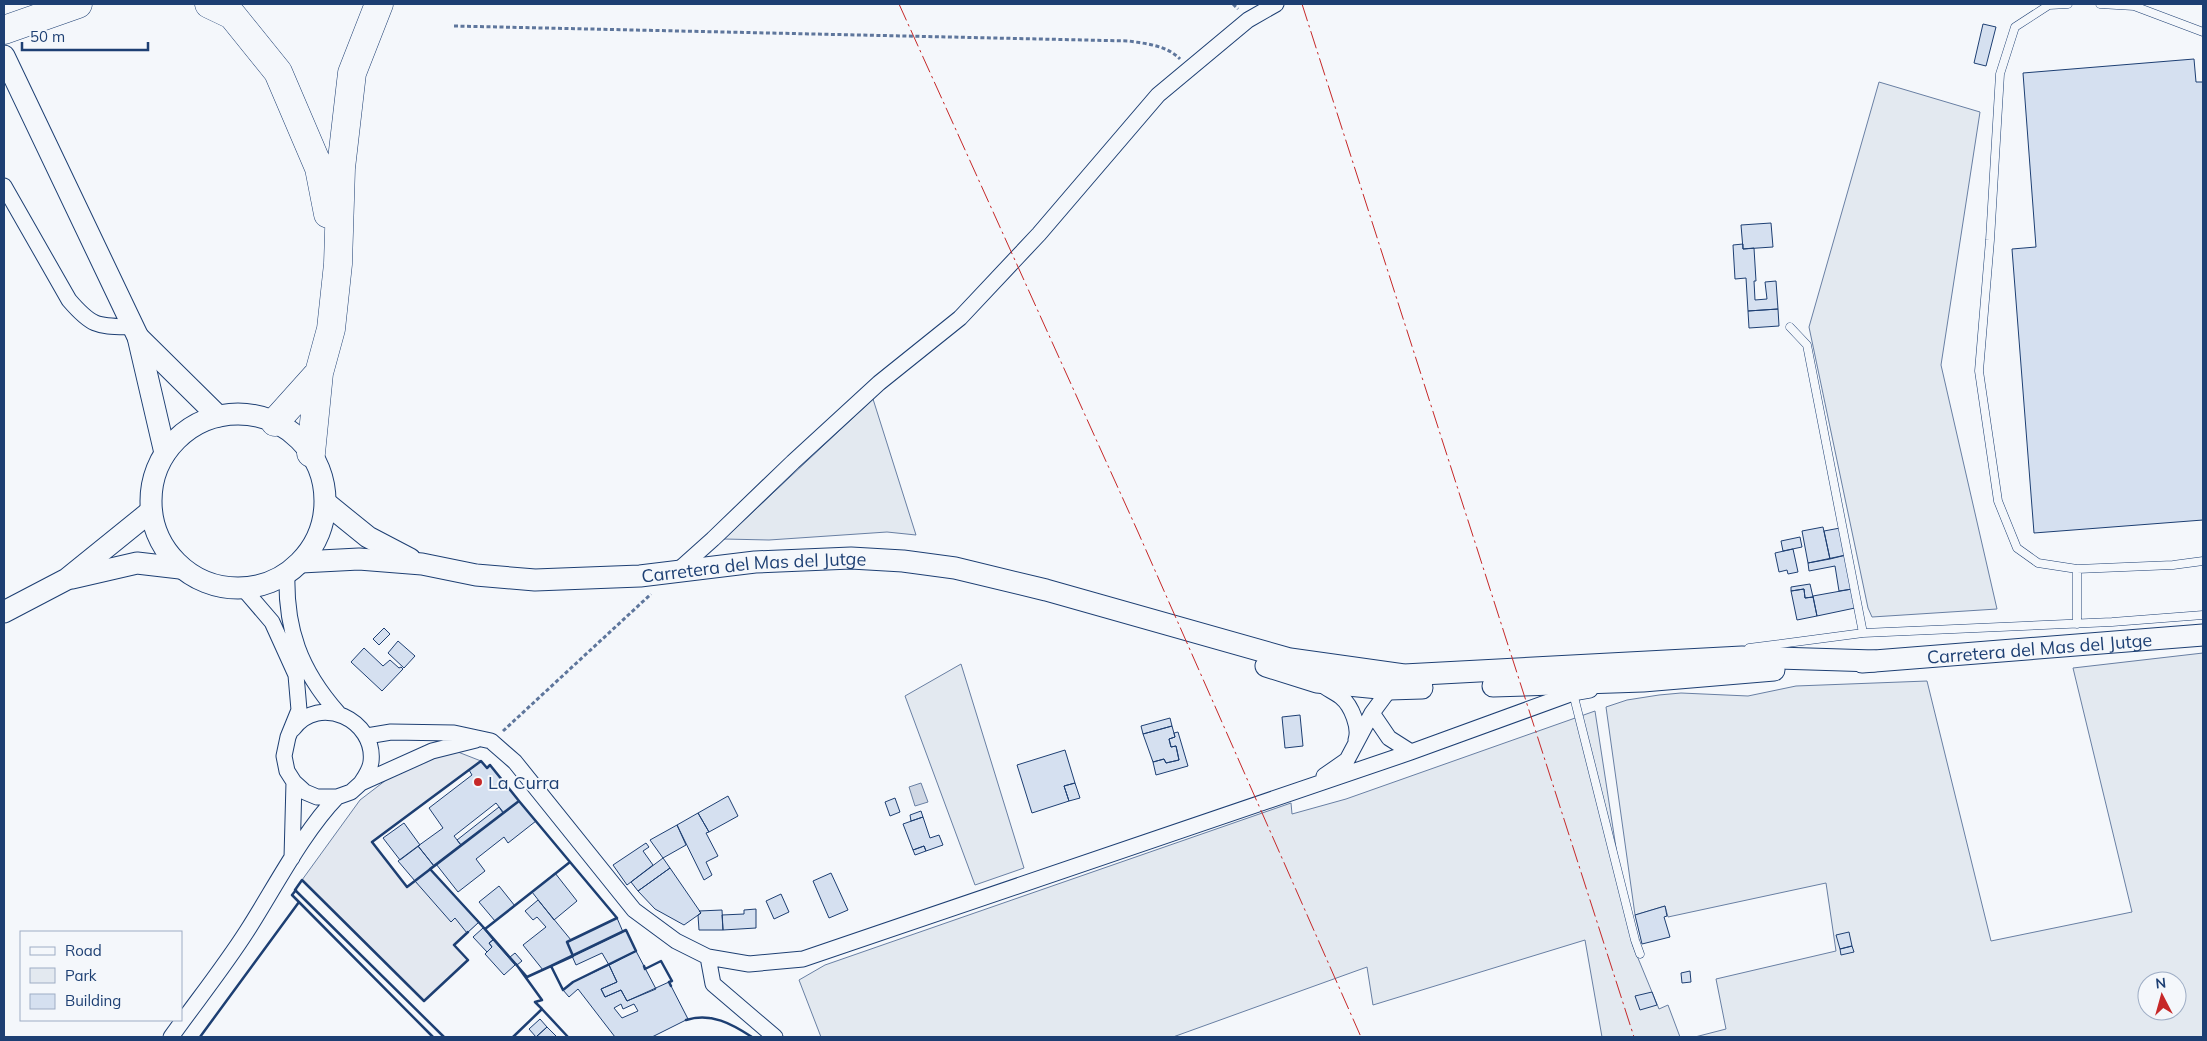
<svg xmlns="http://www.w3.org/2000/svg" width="2207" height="1041" font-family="Mulish,sans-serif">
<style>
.green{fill:#e3e9f0;stroke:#687fa3;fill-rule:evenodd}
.parking{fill:#e3e8f0;stroke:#687fa3}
.water{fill:#cfd7e4;stroke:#687fa3}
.building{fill:#d5e0f0;stroke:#1d3f73;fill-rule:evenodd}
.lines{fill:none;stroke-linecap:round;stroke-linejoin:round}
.lane-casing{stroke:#1d3f73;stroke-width:9}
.street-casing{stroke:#1d3f73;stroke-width:17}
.secondary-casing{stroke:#1d3f73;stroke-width:23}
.highway-casing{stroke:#1d3f73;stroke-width:29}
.path{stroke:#5e769c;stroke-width:3;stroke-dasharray:4 2.5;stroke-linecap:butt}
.lane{stroke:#f4f7fb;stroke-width:8}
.street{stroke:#f4f7fb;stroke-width:15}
.secondary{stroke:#f4f7fb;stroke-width:21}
.highway{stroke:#f4f7fb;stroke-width:28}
.wall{stroke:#1d3f73;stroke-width:2.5}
.power{stroke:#c62828;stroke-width:1;stroke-dasharray:18 4 2.5 4;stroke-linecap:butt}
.poi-dot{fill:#c62828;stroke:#f4f7fb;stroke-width:2}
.labels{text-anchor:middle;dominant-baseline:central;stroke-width:4;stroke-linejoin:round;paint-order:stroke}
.street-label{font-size:18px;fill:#1d3f73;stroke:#f4f7fb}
.poi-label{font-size:18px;fill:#1d3f73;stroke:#f4f7fb;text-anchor:start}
</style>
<rect width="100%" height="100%" fill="#f4f7fb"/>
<!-- green -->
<path class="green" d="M 1879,82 L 1980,112 L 1941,365 L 1997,609 L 1872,617 L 1868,608 L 1809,327 Z
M 873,399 L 916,535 L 887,532 L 769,540 L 724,539 Z
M 2203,653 L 2203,1037 L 1695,1037 L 1726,1029 L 1716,979 L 1836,951 L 1826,883 L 1668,917 L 1665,906 L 1635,915 L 1606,707 L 1627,700 L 1659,695 L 1681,693 L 1748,696 L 1796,686 L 1927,681 L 1991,941 L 2132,912 L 2073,668 ZM 2147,981 L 2177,981 L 2177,1011 L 2147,1011 Z
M 961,664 L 1024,868 L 975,885 L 905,696 Z
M 1595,711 L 1628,926 L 1633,946 L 1659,1009 L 1668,1005 L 1680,1037 L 1602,1037 L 1585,940 L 1373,1005 L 1367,967 L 1173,1037 L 821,1037 L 799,980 L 825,965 L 1291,803 L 1292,814 L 1346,799 Z"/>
<!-- parking -->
<path class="parking" d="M 458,752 L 481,761 L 372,842 L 407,887 L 430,869 L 479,922 L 454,945 L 468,960 L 424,1001 L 302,880 L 360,800 L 390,777 L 427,758 Z"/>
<!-- water -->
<path class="water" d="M 921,783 L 928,802 L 915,806 L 909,787 Z"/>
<!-- building -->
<path class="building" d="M 1983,24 L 1996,27 L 1986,66 L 1974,63 Z
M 2194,59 L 2196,82 L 2203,82 L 2203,520 L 2034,533 L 2012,249 L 2036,247 L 2023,73 Z
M 1771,223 L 1773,247 L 1743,249 L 1741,225 Z
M 1743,244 L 1743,249 L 1754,248 L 1756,281 L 1754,281 L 1755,300 L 1767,299 L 1765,282 L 1776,281 L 1778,309 L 1748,311 L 1746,278 L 1735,279 L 1733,245 Z
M 1778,309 L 1779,326 L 1749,328 L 1748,311 Z
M 1823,527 L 1830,559 L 1808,563 L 1802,531 Z
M 1840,528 L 1846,555 L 1830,559 L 1824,531 Z
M 1800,537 L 1802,547 L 1783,551 L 1781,541 Z
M 1793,549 L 1798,572 L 1788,574 L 1787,570 L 1779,572 L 1775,553 Z
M 1846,555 L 1852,589 L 1839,591 L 1835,566 L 1809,571 L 1808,563 Z
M 1810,584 L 1813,597 L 1805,598 L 1804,589 L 1791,591 L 1791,587 Z
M 1804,589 L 1805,598 L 1813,597 L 1817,616 L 1797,620 L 1791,591 Z
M 1852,589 L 1855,608 L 1817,616 L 1813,596 Z
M 384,628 L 390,634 L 379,645 L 373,639 Z
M 398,641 L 415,656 L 404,668 L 388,653 Z
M 364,648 L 383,666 L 390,660 L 399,668 L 401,667 L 403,669 L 382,691 L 351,662 Z
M 1300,715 L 1303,746 L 1285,748 L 1282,717 Z
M 1170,718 L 1172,726 L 1143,734 L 1141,726 Z
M 1172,726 L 1175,737 L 1169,739 L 1171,747 L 1176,746 L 1179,760 L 1166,763 L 1164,759 L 1153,762 L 1143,734 Z
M 1178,732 L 1188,766 L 1156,775 L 1153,762 L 1164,759 L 1166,763 L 1179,760 L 1176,746 L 1171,747 L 1169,739 L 1175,737 L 1174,733 Z
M 1065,750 L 1075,783 L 1064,786 L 1069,801 L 1032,813 L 1017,765 Z
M 481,761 L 487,768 L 490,765 L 519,801 L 504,813 L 496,803 L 454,836 L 461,845 L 434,866 L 418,846 L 443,828 L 429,808 L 472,775 L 469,770 Z
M 1075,783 L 1080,798 L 1069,801 L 1064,786 Z
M 728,796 L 738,816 L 709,832 L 698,813 Z
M 895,798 L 900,812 L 890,816 L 885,802 Z
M 519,801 L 536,821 L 508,843 L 504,837 L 476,859 L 485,871 L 458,892 L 436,864 Z
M 499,807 L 503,813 L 461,845 L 457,840 Z
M 921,811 L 923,817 L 911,821 L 910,815 Z
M 698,813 L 709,832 L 706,833 L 718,856 L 706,862 L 712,875 L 704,880 L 677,825 Z
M 923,817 L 930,838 L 939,835 L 943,845 L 926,851 L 924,846 L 913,850 L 903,824 Z
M 404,823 L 420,845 L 400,860 L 383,838 Z
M 677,825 L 686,845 L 663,858 L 650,840 Z
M 646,843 L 649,847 L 643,851 L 653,865 L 627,885 L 613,865 Z
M 418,846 L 434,866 L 415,881 L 398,861 Z
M 924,846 L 926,851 L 915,855 L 913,850 Z
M 663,858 L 670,868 L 638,891 L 631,882 Z
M 670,868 L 701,913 L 684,925 L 655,909 L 638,891 Z
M 430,869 L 479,922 L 467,933 L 455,918 L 451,922 L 415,881 Z
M 555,873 L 577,901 L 554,920 L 532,892 Z
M 831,873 L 848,910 L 829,918 L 813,881 Z
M 499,886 L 515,906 L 495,921 L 479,902 Z
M 781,894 L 789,912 L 774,919 L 766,901 Z
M 538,900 L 571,940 L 567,942 L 573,956 L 543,970 L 523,945 L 546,927 L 537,917 L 533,920 L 525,911 Z
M 1665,906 L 1667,916 L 1664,917 L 1670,937 L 1642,944 L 1635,915 Z
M 756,909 L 756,928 L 723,930 L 722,915 L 744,914 L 744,910 Z
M 722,910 L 723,930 L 699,930 L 698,915 L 701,913 L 699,911 Z
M 617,918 L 623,932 L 573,956 L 567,942 Z
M 483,928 L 493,940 L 489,943 L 492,947 L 487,952 L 473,937 Z
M 626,930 L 636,951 L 609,965 L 602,953 L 576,965 L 572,956 Z
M 1849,932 L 1852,946 L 1840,949 L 1836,935 Z
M 493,940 L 515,965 L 504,975 L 485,954 L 492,947 L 489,943 Z
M 1852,946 L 1854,952 L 1841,955 L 1840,949 Z
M 636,951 L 656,989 L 627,1001 L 621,990 L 605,997 L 601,989 L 617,982 L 609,965 Z
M 515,953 L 522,961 L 517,965 L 510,957 Z
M 609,965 L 617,982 L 601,989 L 605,997 L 621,990 L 627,1001 L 669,982 L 688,1019 L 652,1037 L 615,1037 L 578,989 L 569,997 L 563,990 L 573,982 ZM 621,1004 L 623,1009 L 634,1004 L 638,1011 L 622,1018 L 614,1008 Z
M 1690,971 L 1691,982 L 1682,983 L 1681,973 Z
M 1652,992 L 1657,1005 L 1640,1010 L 1635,996 Z
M 540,1019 L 547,1027 L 536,1037 L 529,1029 Z
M 547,1027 L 557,1037 L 536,1037 Z"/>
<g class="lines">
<!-- lane casing -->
<g class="lane-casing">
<path id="lane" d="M 2068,4 L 2049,5 L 2015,27 L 2000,74 L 1990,240 L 1979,371 L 1998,501 L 2017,548 L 2038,563 L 2077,569 L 2173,565 L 2203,561
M 2100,4 L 2134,6 L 2203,32
M 1790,327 L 1807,345 L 1863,633
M 2077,624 L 2077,569
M 1749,648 L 1863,633 L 2112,622 L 2203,615
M 1573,693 L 1635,940 L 1640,954"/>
</g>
<!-- street casing -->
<g class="street-casing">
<path id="street" d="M 4,186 L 69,300 C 93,328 98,326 133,327
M 287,571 C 285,629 300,670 338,713
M 675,573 L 713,539 L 793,462 L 879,383 L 960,318 L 1039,234 L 1158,95 L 1248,20 L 1276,4
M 242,587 L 272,622 L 296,675 L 299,710 L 288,737 L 284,756 L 287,771 L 294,782 L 305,792 L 317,797 L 337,797 L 351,792 L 361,783 L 432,751 L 476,740
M 1321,684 C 1327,689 1335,692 1341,697 C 1352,706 1360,728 1356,740
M 1372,713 L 1389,738 L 1411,752
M 293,729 C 319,693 376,720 371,762 C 370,770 365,777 361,783
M 367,736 L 391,732 L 454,733 L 491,741 L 515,762 L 634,910 L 676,941 L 708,957 L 749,964 L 803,959 L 1411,752 L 1573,693 L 1590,690
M 1324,776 L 1347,760 L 1372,713 L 1395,682
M 292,858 L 294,782
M 708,957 L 713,984 L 775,1037
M 171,1037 C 196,1002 224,967 247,931 C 274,889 303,832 337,797"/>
</g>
<!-- secondary casing -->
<g class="secondary-casing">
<g id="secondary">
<path d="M 4,56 L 138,337 L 165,453"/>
<path d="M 138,337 L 218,416"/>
<circle cx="238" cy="501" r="87"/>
<path d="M 326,503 L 368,537 L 410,559"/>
<path id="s1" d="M 301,562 L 359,559 L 422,564 L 476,575 L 535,580 L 640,576 L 755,562 L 851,558 L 903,561 L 955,568 L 1046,590 L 1290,659 L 1404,675 L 1742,657 L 1874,661"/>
<path d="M 72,578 L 137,563 L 180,568"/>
<path d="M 4,612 L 67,579 L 151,511"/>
<path id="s2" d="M 1862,662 L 2203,635"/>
<path d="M 1266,666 L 1317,682 L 1389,689 L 1422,688"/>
<path d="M 1493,686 L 1643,681 L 1774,670"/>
</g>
</g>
<!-- highway casing -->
<g class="highway-casing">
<path id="highway" d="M 209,4 L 232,15 L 278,72 L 319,168 L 328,214
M 4,30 L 78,4
M 275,422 L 319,373
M 311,453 L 319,373 L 331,329 L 338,264 L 341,168 L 352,73 L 379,4"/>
</g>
<!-- path -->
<path class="path" d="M 1233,4 L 1238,9
M 454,26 L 1129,41 C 1147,44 1166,45 1180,59
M 503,731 L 651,594"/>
<!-- lane -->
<use href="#lane" class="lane"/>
<!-- street -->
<use href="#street" class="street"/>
<!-- secondary -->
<use href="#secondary" class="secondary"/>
<!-- highway -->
<use href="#highway" class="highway"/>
<!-- wall -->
<path class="wall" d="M 481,761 L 487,768 L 490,765 L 519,801 L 407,887 L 372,842 Z
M 519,801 L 570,862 L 485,929 L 430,869 Z
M 570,862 L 617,918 L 567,942 L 573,956 L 527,977 L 485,929 Z
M 296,890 L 292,895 L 433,1037
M 626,930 L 636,951 L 573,982 L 563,990 L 551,966 Z
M 644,966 L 645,969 L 661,961 L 672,981 L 669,982 L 671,986
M 541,1008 L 568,1037
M 686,1020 C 711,1012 732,1024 752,1037
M 200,1037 L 299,902
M 444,1037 L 295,890 L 302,880 L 424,1001 L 468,960 L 454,945 L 468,932
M 513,1037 L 542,1009 L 535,1002 L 542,1000 L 516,964"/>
<!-- power -->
<path class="power" d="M 899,4 L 1138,532 L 1361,1037
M 1302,4 L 1634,1037"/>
</g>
<!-- markers -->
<circle class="poi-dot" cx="478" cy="782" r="5"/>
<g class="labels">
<!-- street labels -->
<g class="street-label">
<text stroke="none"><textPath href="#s1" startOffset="455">Carretera del Mas del Jutge</textPath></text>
<text stroke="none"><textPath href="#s2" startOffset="178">Carretera del Mas del Jutge</textPath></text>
</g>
<!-- poi labels -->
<g class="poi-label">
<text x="488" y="782">La Curra</text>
</g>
</g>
<!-- border -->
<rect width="2207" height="1041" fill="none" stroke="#1d3f73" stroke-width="10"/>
<!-- legend -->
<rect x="20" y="931" width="162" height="90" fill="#f4f7fb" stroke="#9eadc5"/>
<rect x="30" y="947" width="25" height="8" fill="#f4f7fb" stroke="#9eadc5"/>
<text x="65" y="956" font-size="15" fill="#1d3f73">Road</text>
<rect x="30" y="968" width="25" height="15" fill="#e3e9f0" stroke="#9eadc5"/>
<text x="65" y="981" font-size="15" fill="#1d3f73">Park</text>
<rect x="30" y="994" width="25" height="15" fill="#d5e0f0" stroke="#9eadc5"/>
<text x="65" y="1006" font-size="15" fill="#1d3f73">Building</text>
<!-- north arrow -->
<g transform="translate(2162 996) rotate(354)"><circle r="24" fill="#f4f7fb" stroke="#9eadc5"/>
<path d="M0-4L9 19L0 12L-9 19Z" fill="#c62828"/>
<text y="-8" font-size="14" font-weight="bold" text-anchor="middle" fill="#1d3f73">N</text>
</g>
<!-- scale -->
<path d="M22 42v8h126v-8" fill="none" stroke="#1d3f73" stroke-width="2.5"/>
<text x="30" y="42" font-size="15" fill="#1d3f73" stroke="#f4f7fb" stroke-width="4" paint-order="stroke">50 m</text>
</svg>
